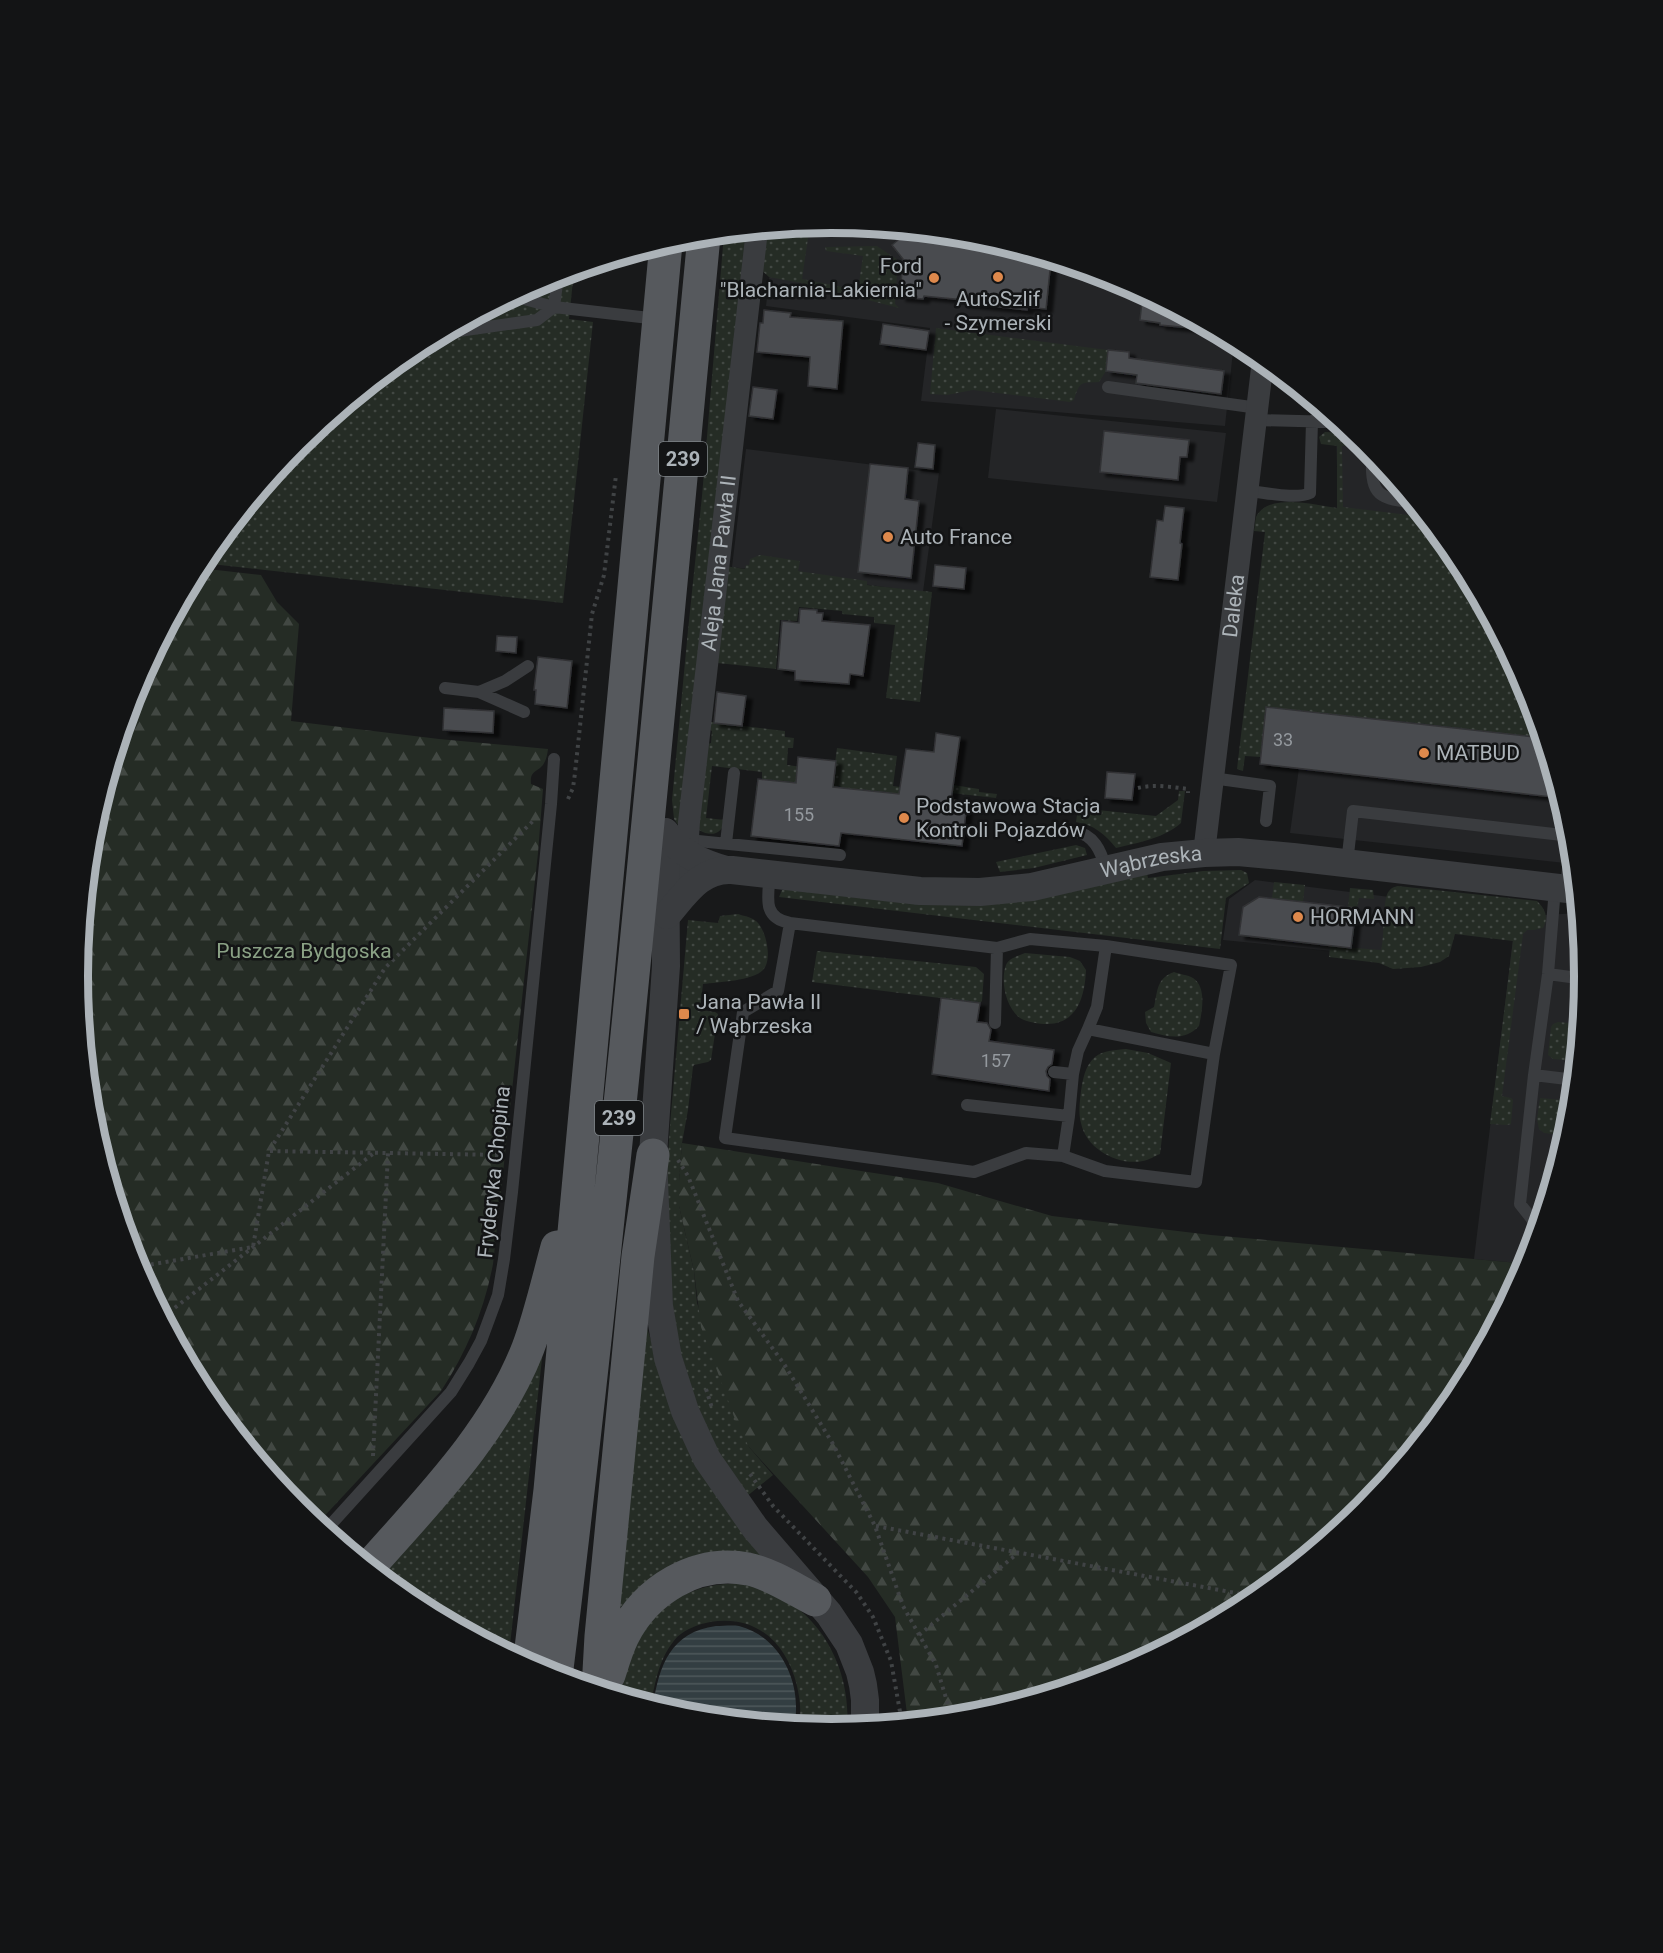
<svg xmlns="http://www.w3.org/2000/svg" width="1663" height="1953" font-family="Roboto,sans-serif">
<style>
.built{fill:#242527}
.grass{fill:url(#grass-dots)}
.forest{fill:url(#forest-firs)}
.water{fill:url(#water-rules)}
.building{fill:#4a4c4f;stroke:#323336;stroke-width:1.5;filter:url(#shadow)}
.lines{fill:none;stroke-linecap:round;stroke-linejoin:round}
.path{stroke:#404345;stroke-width:4;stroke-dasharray:3 4.5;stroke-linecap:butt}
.service{stroke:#3a3c3f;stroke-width:12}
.minor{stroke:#3a3c3f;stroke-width:22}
.tertiary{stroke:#3a3c3f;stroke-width:28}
.primary{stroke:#56595d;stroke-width:33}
.poi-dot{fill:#de894c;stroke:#131415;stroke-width:2}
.labels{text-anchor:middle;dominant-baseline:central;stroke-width:5;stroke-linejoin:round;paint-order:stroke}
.number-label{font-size:18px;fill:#94999e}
.shield{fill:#131415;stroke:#7e8387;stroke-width:1.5}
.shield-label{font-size:20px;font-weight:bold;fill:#acb3b8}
.poi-label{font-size:21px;fill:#acb3b8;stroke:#131415;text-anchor:start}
.street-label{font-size:21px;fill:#acb3b8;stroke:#131415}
.park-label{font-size:21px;fill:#8aa185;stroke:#131415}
.rim{fill:none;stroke:#acb3b8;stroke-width:8}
</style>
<defs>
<pattern id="grass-dots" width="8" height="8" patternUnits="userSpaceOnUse" patternTransform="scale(1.5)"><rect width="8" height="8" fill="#252c25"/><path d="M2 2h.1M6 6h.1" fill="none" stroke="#424843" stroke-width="1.8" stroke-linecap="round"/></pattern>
<pattern id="forest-firs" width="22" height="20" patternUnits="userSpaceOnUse" patternTransform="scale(1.5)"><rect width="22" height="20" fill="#252c25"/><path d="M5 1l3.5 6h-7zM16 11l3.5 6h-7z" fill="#424843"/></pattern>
<pattern id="water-rules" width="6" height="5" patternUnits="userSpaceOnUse" patternTransform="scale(1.5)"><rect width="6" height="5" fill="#333e42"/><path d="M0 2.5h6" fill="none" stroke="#4e585b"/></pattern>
<filter id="shadow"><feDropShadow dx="6" dy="4" stdDeviation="1.5" flood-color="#0009"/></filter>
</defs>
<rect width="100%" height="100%" fill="#18191a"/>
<!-- built -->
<path class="built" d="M 832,223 L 979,238 L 1120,280 L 1234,342 L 1225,426 L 921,401 L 930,328 L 766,306 L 775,229 Z
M 996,409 L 1226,433 L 1217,502 L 988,478 Z
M 1336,421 L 1365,444 L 1432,526 L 1338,516 Z
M 746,449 L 939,473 L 923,592 L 732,567 Z
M 1299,768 L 1561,798 L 1571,830 L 1574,864 L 1290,833 Z
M 1255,880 L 1390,897 L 1384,956 L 1223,940 L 1229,899 Z
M 1579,913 L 1585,977 L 1570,1124 L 1528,1264 L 1474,1259 L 1516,914 L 1527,916 Z"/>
<!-- grass -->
<path class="grass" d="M 810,225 L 802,279 L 858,290 L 863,256 L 826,251 L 825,247 L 877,246 L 898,260 L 895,304 L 899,308 L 801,283 L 769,277 L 760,269 L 763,230 Z
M 749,231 L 679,826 L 674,819 L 672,800 L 688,630 L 702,496 L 724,234 Z
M 574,271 L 569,319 L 593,322 L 563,603 L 202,563 L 299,443 L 413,350 L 543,280 Z
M 936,328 L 1108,350 L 1106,371 L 1099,382 C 1080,383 1080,381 1074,400 L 1070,402 L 973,390 L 947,395 L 930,394 Z
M 1325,432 C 1339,432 1352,435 1362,446 L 1342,446 L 1343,507 L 1425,517 L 1458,558 L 1528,688 L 1543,738 L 1267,707 L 1261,757 L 1245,756 L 1243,771 L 1237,769 L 1265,532 L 1254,531 C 1255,526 1255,521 1256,517 C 1268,492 1316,505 1337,508 L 1337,446 L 1321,444 L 1319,437 Z
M 760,555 L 800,561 L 798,571 L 867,581 L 867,585 L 932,592 L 920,702 L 886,698 L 895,625 L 874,623 L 874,617 L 842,614 L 842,611 L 799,607 L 797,621 L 780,620 L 776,669 L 717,663 L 725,566 L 745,569 L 746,565 L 749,565 L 750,559 Z
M 711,722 L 785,731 L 785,737 L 794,738 L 793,748 L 788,748 L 787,765 L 834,771 L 837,748 L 897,756 L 893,786 L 922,790 L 934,782 L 979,789 L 979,792 L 997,794 L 996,798 L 951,793 L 949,800 L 762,779 L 762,772 L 712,766 L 706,818 L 725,820 C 722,835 711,837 699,830 L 705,745 L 711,743 L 712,731 L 708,729 Z
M 1179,791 L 1185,791 L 1181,823 C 1164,838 1138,843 1116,848 C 1105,834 1094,825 1076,822 L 1078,808 L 1156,816 L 1178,800 Z
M 1076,845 L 1085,848 L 1087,855 L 1034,868 L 1000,872 L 996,862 Z
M 1241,870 L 1247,873 L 1249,883 L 1226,898 L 1220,949 L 779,897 L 782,890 L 1147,873 L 1148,878 L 1203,871 Z
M 1274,882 L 1305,885 L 1303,902 L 1272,898 Z
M 1398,886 L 1537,901 C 1545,909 1549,917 1543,928 L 1534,930 L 1527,930 L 1523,934 L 1502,1096 L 1511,1098 L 1513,1100 L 1511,1124 L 1507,1125 L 1490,1124 L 1513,941 L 1455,934 L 1449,956 L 1440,962 L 1421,967 L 1393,969 L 1379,963 L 1329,957 L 1330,946 L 1381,950 C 1385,937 1382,899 1389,891 C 1392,887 1394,887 1398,886 Z
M 1350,888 L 1373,890 L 1374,899 L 1359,898 L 1357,908 L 1348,907 Z
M 738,914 C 744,916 751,917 756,921 C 766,929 773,960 763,970 C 752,981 719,982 703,984 L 700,1010 L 715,1012 L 718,1014 L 711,1060 L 708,1062 L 694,1065 L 693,1067 L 688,1110 L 682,1143 L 679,1181 L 679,1206 L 694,1271 L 697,1303 L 749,1447 L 773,1475 L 746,1497 L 720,1456 L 695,1400 L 675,1333 L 665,1203 L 670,1125 L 688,920 L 718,923 L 720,916 Z
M 817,951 L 976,967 L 984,974 L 982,1001 L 980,1003 L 812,982 Z
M 1025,953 L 1070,957 L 1080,961 L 1086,970 C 1085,995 1078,1024 1047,1024 C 1039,1024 1027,1022 1020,1018 C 1006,1008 1000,981 1006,965 C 1009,958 1018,956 1025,953 Z
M 1174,972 C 1179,974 1188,975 1193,978 C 1207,987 1202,1012 1199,1026 C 1185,1041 1169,1037 1151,1032 L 1146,1023 L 1145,1012 L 1154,1007 C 1158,990 1156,979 1174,972 Z
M 1558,1022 L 1580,1024 L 1577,1061 L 1553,1059 L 1548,1055 L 1551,1027 L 1553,1024 Z
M 1126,1049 L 1148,1053 L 1171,1063 L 1160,1154 C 1155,1156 1149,1160 1143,1161 C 1118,1166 1086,1149 1081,1123 C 1078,1113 1080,1101 1081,1091 C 1083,1078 1085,1066 1095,1057 C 1103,1050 1117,1050 1126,1049 Z
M 1540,1098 L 1573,1101 L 1571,1119 L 1563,1118 L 1561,1135 L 1544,1133 L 1539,1129 L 1537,1119 Z
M 646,1325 L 662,1374 L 770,1561 L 635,1593 L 618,1610 Z
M 543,1350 L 509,1654 L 413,1603 L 381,1577 Z
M 742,1583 C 757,1588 772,1592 786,1600 C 829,1627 851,1678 847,1728 L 831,1730 L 798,1727 C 802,1713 800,1699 797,1686 C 787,1643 756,1614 710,1622 C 699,1624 686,1629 677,1637 C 660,1656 655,1681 651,1705 L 620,1696 C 625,1675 629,1653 640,1635 C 643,1628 650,1623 655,1617 C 680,1591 706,1584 742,1583 Z"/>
<!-- forest -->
<path class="forest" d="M 199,568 L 261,575 L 277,602 L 299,624 L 291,721 L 439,739 L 548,749 C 547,756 546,763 540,768 C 533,773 530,774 531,784 L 543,789 L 538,853 L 493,1264 C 484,1311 467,1351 441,1391 L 317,1524 L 298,1509 L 205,1395 L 135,1265 L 92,1123 L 78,977 L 93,829 L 135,688 Z
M 682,1143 L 938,1183 L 1052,1216 L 1211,1235 L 1528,1264 L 1458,1395 L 1364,1510 L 1250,1603 L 1120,1673 L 978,1716 L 908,1722 L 895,1617 L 868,1577 L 749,1447 L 736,1422 L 701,1327 L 694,1271 L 679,1206 L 679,1181 Z"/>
<!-- water -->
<path class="water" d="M 716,1626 C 723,1626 732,1625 739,1626 C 782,1637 803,1686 794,1726 L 684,1715 L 653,1706 C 659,1665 671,1632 716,1626 Z"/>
<!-- building -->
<path class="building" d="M 909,231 L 979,238 L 1051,260 L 1046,309 L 1027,307 L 1027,310 L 963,303 L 964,300 L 924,296 L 923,299 L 900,297 L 903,259 L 892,245 Z
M 1143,293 L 1212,330 L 1160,325 L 1160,323 L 1140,320 Z
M 764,310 L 791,313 L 790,317 L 843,321 L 837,389 L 808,386 L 810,357 L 757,352 L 760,323 L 763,323 Z
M 883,324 L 929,331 L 926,350 L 880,344 Z
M 1108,350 L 1129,352 L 1129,358 L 1224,371 L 1221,394 L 1136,383 L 1137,375 L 1106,371 Z
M 753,387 L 777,390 L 773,419 L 749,416 Z
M 1104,431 L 1189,440 L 1187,457 L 1180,457 L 1178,480 L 1100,472 Z
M 918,443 L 935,445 L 933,469 L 915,467 Z
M 870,464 L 908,468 L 905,499 L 919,501 L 911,578 L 858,572 Z
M 1165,506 L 1184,508 L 1180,543 L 1182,544 L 1178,580 L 1150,577 L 1157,520 L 1163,521 Z
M 935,565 L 966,568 L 964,589 L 933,586 Z
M 800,609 L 817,610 L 817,613 L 823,613 L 822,621 L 870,625 L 863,676 L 850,674 L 849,684 L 795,680 L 795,671 L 778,669 L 782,621 L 799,623 Z
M 497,636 L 517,637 L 516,653 L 496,651 Z
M 538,657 L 572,661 L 567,708 L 535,704 L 536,690 L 534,690 Z
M 717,692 L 746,696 L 742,726 L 714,723 Z
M 1266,707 L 1543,738 L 1561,798 L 1260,764 Z
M 444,708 L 494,711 L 493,733 L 443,730 Z
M 936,733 L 960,737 L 951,800 L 967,802 L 962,846 L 841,833 L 839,846 L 751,836 L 758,779 L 796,783 L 798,757 L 836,761 L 833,787 L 899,794 L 906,749 L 934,752 Z
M 1107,772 L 1135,774 L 1132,800 L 1105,798 Z
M 1259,897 L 1356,908 L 1351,948 L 1239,935 L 1243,907 Z
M 941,998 L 980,1003 L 977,1022 L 987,1023 L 991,1030 L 989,1041 L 1054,1050 L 1052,1064 L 1048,1067 L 1046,1071 L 1047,1076 L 1050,1079 L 1049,1091 L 932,1074 Z"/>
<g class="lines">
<!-- path -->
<path class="path" d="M 1138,788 C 1154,784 1172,787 1188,789 L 1188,793
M 568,799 L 573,788 L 575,773 L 592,614 L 604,575 L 616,475
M 270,1151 L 502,1155
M 678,1160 L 688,1176 L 738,1301 L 784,1364 L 833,1444 L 875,1526 L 903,1606 L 936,1665 L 952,1718
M 136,1267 L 253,1247 L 269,1151 L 385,968 L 533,821
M 163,1317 L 374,1153
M 706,1389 L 712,1408
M 373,1456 L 388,1153
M 750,1474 L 773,1506 L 857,1593 L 873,1617 L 891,1661 L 902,1723
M 876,1526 L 1257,1597
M 919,1635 L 1018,1553"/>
<!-- service -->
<path class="service" d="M 513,296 L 554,307 L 658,319
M 445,333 L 537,320 L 554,307 L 558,276
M 1108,387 L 1258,408
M 1256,420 L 1337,422
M 1372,454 C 1371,491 1374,499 1412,502
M 1248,491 C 1264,492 1296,500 1310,493 L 1312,421
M 445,688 L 479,692 L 505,681 L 528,666
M 479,692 L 524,712
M 1212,778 L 1270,786 L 1266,821
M 1073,831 C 1094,834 1101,851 1106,869
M 688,840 L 840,855
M 726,843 L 734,773
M 1347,863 L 1353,811 L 1571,836
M 770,874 C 768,897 762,918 790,923 L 778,991 L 743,1012 L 725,1138 L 974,1172 L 1026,1153 L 1063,1156 L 1069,1116 L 967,1105
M 1566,889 L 1571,837
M 790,923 L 997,948 L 1030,939 L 1106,946
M 1548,974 L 1585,979
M 995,1023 L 997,948
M 1088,1029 L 1097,1007 L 1106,946 L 1231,965 L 1214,1054
M 1054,1072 L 1073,1074 L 1069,1116
M 1534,1075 L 1575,1080
M 1063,1156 L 1105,1171 L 1196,1182 L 1214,1054 L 1088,1029 L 1078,1051 L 1073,1074
M 1539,1228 L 1520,1204 L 1534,1075 L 1548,974 L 1555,888
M 325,1531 L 451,1392 L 469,1363 L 481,1341 L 498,1295 L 504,1259 L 512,1192 L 551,804 L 554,759"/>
<!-- minor -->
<g class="minor">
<path id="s1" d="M 1204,853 L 1263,360"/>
<path id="s2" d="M 684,895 L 689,822 L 757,230"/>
</g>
<!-- tertiary -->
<g class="tertiary">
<path d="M 665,832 L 666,966 L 653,1155 L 659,1306 L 668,1358 L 685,1411 L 707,1459 L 755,1528 L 829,1614 L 849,1644 L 860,1672 L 863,1685 L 865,1700 L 865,1727"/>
<path d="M 665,832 C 680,854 702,863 726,870"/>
<path id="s3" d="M 667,915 C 685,894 701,868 732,870 L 920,891 L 980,892 L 1032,887 L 1162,857 L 1204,853 L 1238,852 L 1293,857 L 1576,890"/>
</g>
<!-- primary -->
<path class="primary" d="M 369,1567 C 428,1500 495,1433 528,1348 C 540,1316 548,1280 557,1247
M 529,1665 L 550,1490 L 666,243
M 609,1675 C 613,1662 617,1648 623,1636 C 646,1590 696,1559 748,1569 C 771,1574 794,1589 815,1600
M 556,1677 C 615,1197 658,716 704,236
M 598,1689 L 601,1636 L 638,1256 L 653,1155"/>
</g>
<!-- markers -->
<g class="poi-dot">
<circle cx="998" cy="277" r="6"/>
<circle cx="934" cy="278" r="6"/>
<circle cx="888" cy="537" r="6"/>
<circle cx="1424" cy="753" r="6"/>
<circle cx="904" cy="818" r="6"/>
<circle cx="1298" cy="917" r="6"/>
<rect x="678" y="1008" width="12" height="12" rx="3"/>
</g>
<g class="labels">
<!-- number labels -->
<g class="number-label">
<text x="1283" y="739">33</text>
<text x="799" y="814">155</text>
<text x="996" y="1060">157</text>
</g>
<!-- shield labels -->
<g class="shield">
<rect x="659" y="442" width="48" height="34" rx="4.5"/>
<rect x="595" y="1101" width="48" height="34" rx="4.5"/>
</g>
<g class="shield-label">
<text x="683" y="459">239</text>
<text x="619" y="1118">239</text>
</g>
<!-- poi labels -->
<g class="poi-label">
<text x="922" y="266" text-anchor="end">Ford<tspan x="922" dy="24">"Blacharnia-Lakiernia"</tspan></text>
<text x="998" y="299" text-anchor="middle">AutoSzlif<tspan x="998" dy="24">- Szymerski</tspan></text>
<text x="900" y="537">Auto France</text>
<text x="1436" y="753">MATBUD</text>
<text x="916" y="806">Podstawowa Stacja<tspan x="916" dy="24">Kontroli Pojazdów</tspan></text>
<text x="1310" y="917">HORMANN</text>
<text x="696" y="1002">Jana Pawła II<tspan x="696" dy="24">/ Wąbrzeska</tspan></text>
</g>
<!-- street labels -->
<g class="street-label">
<text stroke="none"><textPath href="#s2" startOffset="334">Aleja Jana Pawła II</textPath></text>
<text stroke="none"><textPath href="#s1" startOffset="249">Daleka</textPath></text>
<text stroke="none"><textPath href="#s3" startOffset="506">Wąbrzeska</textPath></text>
<text transform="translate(494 1172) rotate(-84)">Fryderyka Chopina</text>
</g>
<!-- park labels -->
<g class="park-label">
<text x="304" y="951">Puszcza Bydgoska</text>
</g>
</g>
<!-- crop -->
<path d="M0 0H1663V1953H0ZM88 976a743 743 0 1 1 1486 0a743 743 0 1 1-1486 0Z" fill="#131415" fill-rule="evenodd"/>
<path class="rim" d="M88 976a743 743 0 1 1 1486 0a743 743 0 1 1-1486 0Z"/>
</svg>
